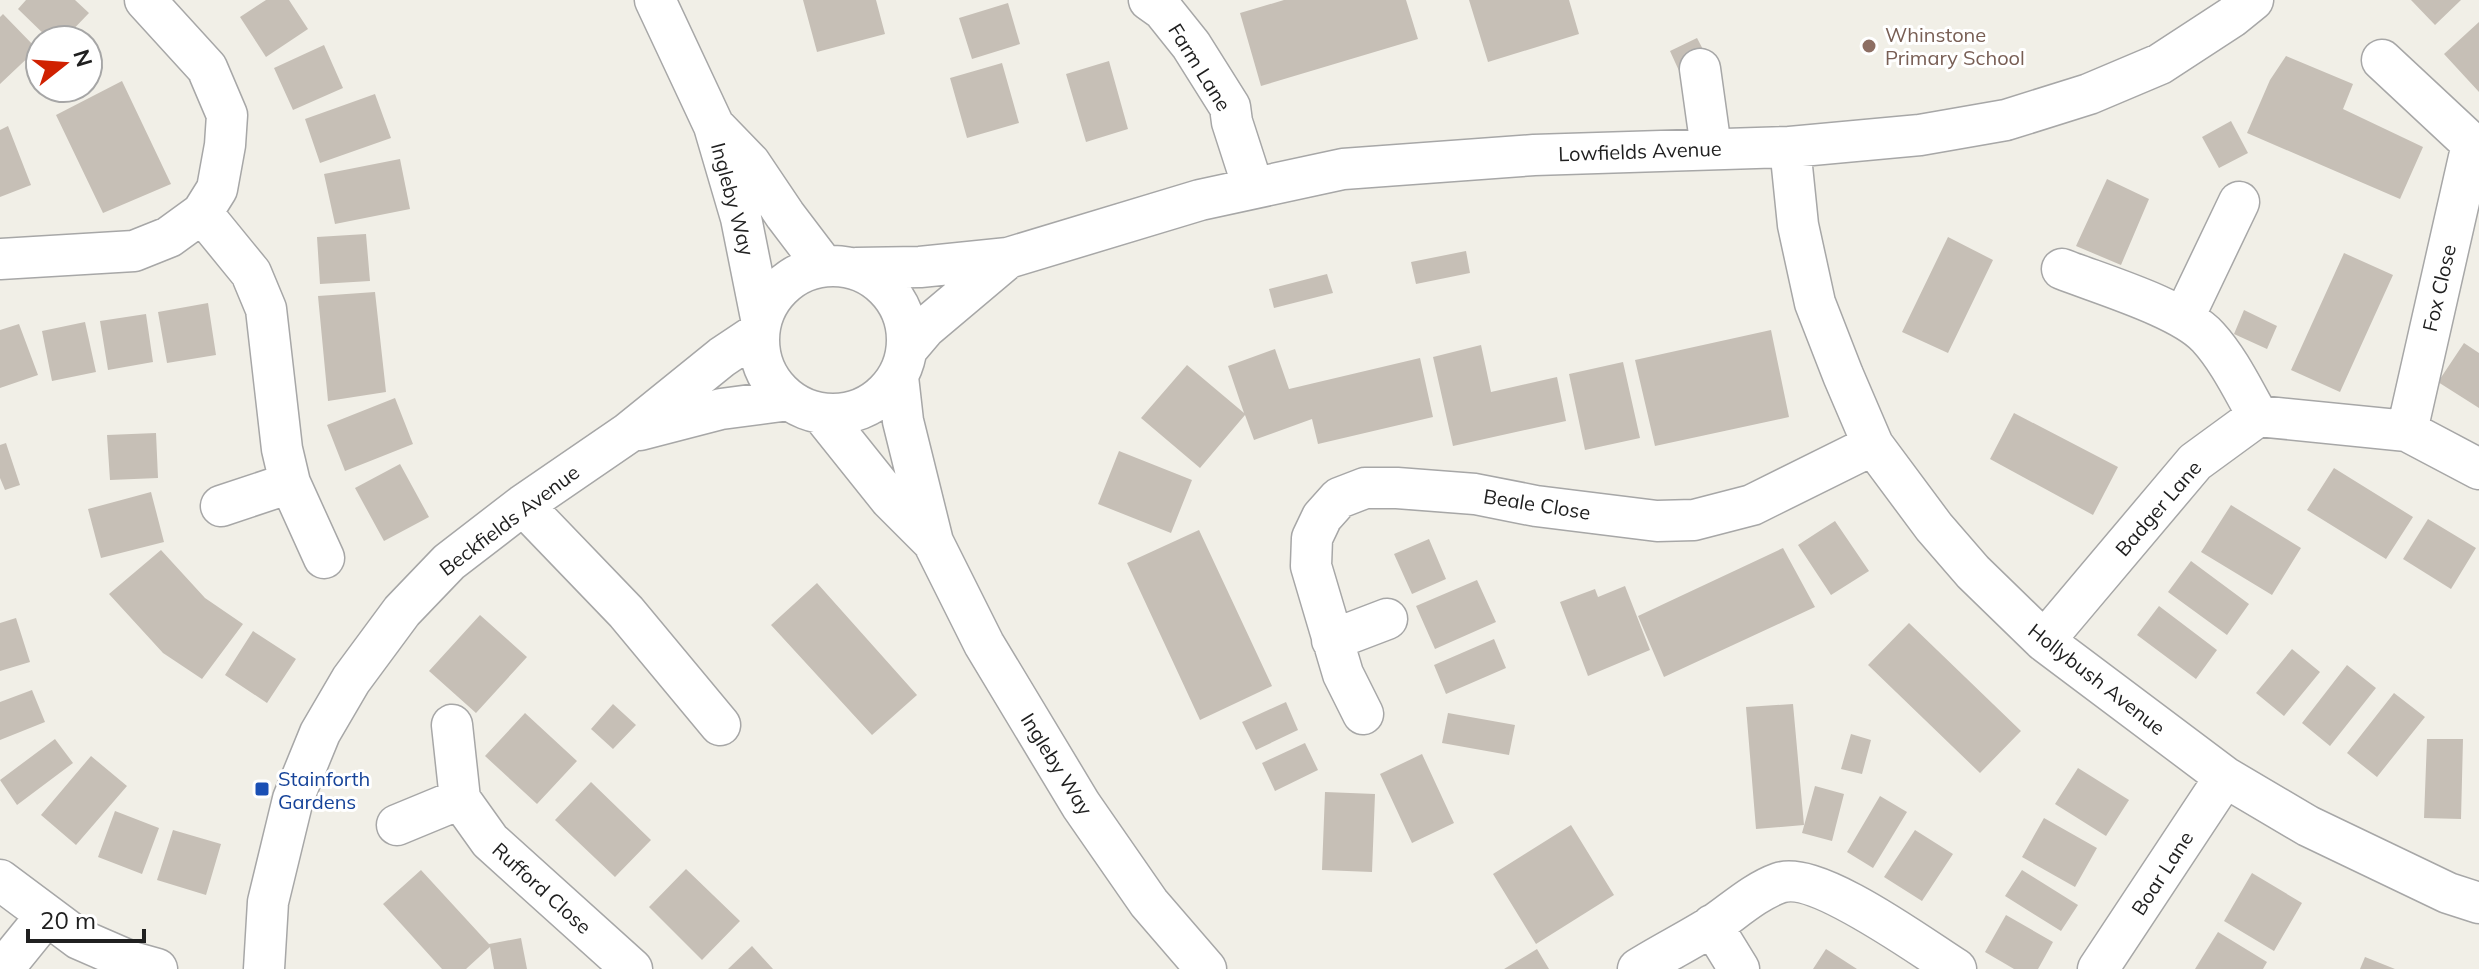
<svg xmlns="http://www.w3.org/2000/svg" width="2479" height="969" font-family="Mulish,sans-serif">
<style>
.building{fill:#c6bfb6}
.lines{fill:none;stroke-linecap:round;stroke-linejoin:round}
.minor-casing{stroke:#a7a7a7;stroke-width:43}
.minor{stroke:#fff;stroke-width:40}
.education-dot{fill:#8d6e63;stroke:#fff;stroke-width:3}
.transit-dot{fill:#1a4fb4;stroke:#fff;stroke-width:3}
.labels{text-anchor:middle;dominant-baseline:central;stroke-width:6;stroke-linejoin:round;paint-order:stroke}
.education-label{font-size:20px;fill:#785e54;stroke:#fff;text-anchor:start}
.street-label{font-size:20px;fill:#202020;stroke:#fff}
.transit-label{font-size:20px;fill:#164399;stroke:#fff;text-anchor:start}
</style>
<rect width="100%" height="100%" fill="#f1efe7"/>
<!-- building -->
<path class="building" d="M 26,0 L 75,0 L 89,13 L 63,40 L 50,40 L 18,9 Z
M 266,0 L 289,0 L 308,29 L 266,57 L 240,17 Z
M 803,0 L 876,0 L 885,34 L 817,52 Z
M 1284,0 L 1406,0 L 1418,39 L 1261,86 L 1240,13 Z
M 1469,0 L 1569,0 L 1579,34 L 1488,62 Z
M 2411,0 L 2461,0 L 2435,25 Z
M 1008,3 L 1020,44 L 972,59 L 959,18 Z
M 3,14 L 37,49 L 0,84 L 0,17 Z
M 2479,22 L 2479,92 L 2444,54 Z
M 1697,38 L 1708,59 L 1680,73 L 1670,51 Z
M 324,45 L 343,88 L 293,110 L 274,68 Z
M 2286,56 L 2353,84 L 2343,109 L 2423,147 L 2400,199 L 2247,133 L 2270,80 Z
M 1109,61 L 1128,129 L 1086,142 L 1066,74 Z
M 1002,63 L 1019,123 L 967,138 L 950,78 Z
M 122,81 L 171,184 L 103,213 L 56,115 Z
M 375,94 L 391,138 L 320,163 L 305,119 Z
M 2231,121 L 2248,153 L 2219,168 L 2202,137 Z
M 8,126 L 31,185 L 0,197 L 0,130 Z
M 400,159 L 410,209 L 335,224 L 324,174 Z
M 2107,179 L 2149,199 L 2121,265 L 2076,246 Z
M 366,234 L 370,281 L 320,284 L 317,237 Z
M 1948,237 L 1993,260 L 1948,353 L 1902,332 Z
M 1466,251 L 1470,273 L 1416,284 L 1411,262 Z
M 2344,253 L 2393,275 L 2340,392 L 2291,370 Z
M 1327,274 L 1333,293 L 1274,308 L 1269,289 Z
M 375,292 L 386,392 L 328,401 L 318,296 Z
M 208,303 L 216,355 L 167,363 L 158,312 Z
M 2244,310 L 2277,326 L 2267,349 L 2234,334 Z
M 146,314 L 153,362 L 108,370 L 100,321 Z
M 85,322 L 96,372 L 52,381 L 42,331 Z
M 19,324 L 38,375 L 0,388 L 0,330 Z
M 1771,330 L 1789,417 L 1655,446 L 1635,360 Z
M 2464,343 L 2479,353 L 2479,408 L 2438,382 Z
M 1481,345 L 1491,392 L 1557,377 L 1566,421 L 1453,446 L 1433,357 Z
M 1275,349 L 1289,389 L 1420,358 L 1433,417 L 1318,444 L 1312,419 L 1254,440 L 1245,415 L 1200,468 L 1141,418 L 1187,365 L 1244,413 L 1228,366 Z
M 1623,362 L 1640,438 L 1585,450 L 1569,374 Z
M 395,398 L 413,444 L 345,471 L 327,425 Z
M 2014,413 L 2118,467 L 2093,515 L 1990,459 Z
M 156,433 L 158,478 L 110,480 L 107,435 Z
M 6,443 L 20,485 L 5,490 L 0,478 L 0,445 Z
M 1119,451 L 1192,480 L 1171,533 L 1098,504 Z
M 400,464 L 429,517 L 384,541 L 355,488 Z
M 2334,468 L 2413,517 L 2386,559 L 2307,510 Z
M 151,492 L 164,542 L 101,558 L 88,509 Z
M 2231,505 L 2301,548 L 2272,595 L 2201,552 Z
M 2428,519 L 2476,548 L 2451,589 L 2403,559 Z
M 1835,521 L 1869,571 L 1831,595 L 1798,545 Z
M 1199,530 L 1272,686 L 1200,720 L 1127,563 Z
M 1429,539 L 1446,579 L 1412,594 L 1394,554 Z
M 1783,548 L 1815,607 L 1664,677 L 1638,616 Z
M 161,550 L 205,598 L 243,624 L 202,679 L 163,653 L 109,594 Z
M 2191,561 L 2249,604 L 2227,635 L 2168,592 Z
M 1477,580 L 1496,622 L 1435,649 L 1416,606 Z
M 817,583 L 917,695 L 872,735 L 771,625 Z
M 1625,586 L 1650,650 L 1588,676 L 1560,602 L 1595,589 L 1598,597 Z
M 2159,606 L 2217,650 L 2196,679 L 2137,635 Z
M 480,615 L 527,657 L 476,713 L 429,671 Z
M 16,618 L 30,662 L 0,671 L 0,623 Z
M 1909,623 L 2021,731 L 1980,773 L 1868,665 Z
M 253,631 L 296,659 L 267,703 L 225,675 Z
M 1494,639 L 1506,668 L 1446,694 L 1434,665 Z
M 2292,649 L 2320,672 L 2284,716 L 2256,693 Z
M 2347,665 L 2376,688 L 2330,746 L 2302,723 Z
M 32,690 L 45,722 L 0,740 L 0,702 Z
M 2394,693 L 2425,717 L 2377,777 L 2347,753 Z
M 1286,702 L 1298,730 L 1256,750 L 1242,722 Z
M 613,704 L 636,725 L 613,749 L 591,729 Z
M 1793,704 L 1804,825 L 1756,829 L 1746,707 Z
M 525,713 L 577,761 L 537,804 L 485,756 Z
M 1448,713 L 1515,725 L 1509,755 L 1442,743 Z
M 1851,734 L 1871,740 L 1862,774 L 1841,769 Z
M 55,739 L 73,763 L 17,805 L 0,780 Z
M 2427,739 L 2463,739 L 2461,819 L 2424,818 Z
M 1305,743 L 1318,770 L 1275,791 L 1262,763 Z
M 1422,754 L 1454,823 L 1412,843 L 1380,774 Z
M 91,756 L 127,786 L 76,845 L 41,815 Z
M 2078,768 L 2129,800 L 2106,836 L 2055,804 Z
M 591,782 L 651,840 L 615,877 L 555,820 Z
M 1815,786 L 1844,794 L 1832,841 L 1802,833 Z
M 1325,792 L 1375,794 L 1372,872 L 1322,870 Z
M 1880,796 L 1907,812 L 1873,868 L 1847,852 Z
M 115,811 L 159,828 L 142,874 L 98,857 Z
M 2044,818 L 2097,848 L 2075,887 L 2022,857 Z
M 1571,825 L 1614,895 L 1536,944 L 1493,874 Z
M 173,830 L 221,844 L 206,895 L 157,880 Z
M 1915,830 L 1953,854 L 1922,901 L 1884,877 Z
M 686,869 L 740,921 L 702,960 L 649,907 Z
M 421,870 L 489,944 L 521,938 L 527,969 L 494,969 L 490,947 L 466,969 L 442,969 L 383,904 Z
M 2022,870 L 2078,905 L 2061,931 L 2005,896 Z
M 2252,873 L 2302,903 L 2274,951 L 2224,921 Z
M 2006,915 L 2053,942 L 2038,969 L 2014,969 L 1985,952 Z
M 2218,932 L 2267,962 L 2263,969 L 2195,969 Z
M 752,946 L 773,969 L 728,969 Z
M 1537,949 L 1549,969 L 1504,969 Z
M 1826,949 L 1857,969 L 1813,969 Z
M 2365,957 L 2395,969 L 2360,969 Z"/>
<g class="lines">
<!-- minor casing -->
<g class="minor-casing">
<path id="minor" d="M 655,0 L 714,126 L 741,218 L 761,318
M 1149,0 L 1163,10 L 1191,45 L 1230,107 L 1232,122 L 1253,187
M 2382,60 L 2472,144 L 2407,431
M 1700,69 L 1711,148
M 717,129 L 750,163 L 785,215 L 823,265
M 1790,147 L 1798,225 L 1815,303 L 1843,375 L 1873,445 L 1934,527 L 1973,572 L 2044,641 L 2225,777 L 2308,826 L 2448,893 L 2479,903
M 202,213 L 251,273 L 266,309 L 282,449 L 290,483 L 324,558
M 0,259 L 134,251 L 169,237 L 202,213 L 217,189 L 225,145 L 227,115 L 207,68 L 145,0
M759 340a74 74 0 1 1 148 0a74 74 0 1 1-148 0Z
M 856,268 L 920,267 L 1008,258 L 1200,200 L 1343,169 L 1534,155 L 1790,147 L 1920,135 L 2006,120 L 2089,94 L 2160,64 L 2232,17 L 2253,0
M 2062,269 C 2100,284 2182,308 2208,337 C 2229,360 2243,390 2258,416
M 2184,317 L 2239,202
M 908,348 L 925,328 L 1008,258
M 898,377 L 903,421 L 933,542 L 984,644 L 1081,805 L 1149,903 L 1206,969
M 822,414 L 890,499 L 933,542
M 640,430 L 721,409 L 789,400
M 523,505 L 626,612 L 720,725
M 221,506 L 290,483
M 1332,640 L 1387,619
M 2044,641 L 2195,462 L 2258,416 L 2407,431 L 2479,469
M 1363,714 L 1343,674 L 1311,566 L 1312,538 L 1322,517 L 1339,498 L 1365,488 L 1397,488 L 1475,494 L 1536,506 L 1657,521 L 1694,520 L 1752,505 L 1873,445
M 452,725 L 460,799 L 490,841 L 632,969
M 397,825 L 460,799
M 0,880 L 79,939 L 132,962 L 157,969
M 1712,925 L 1739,969
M 3,969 L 46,916
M 264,969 L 268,902 L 293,799 L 320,733 L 351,680 L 402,611 L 449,562 L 523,505 L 628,433 L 722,357 L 758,333
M 1638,969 C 1662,954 1688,941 1712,926 C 1733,912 1754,892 1779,883 C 1817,870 1921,947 1956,969
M 2098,969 L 2225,777"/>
</g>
<!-- minor -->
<use href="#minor" class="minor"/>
</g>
<!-- markers -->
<circle class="education-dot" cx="1869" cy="46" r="8"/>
<rect class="transit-dot" x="254" y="781" width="16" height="16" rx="4"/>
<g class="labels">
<!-- education labels -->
<g class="education-label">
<text x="1885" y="34">Whinstone<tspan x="1885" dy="23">Primary School</tspan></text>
</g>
<!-- street labels -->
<g class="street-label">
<text transform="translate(1200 67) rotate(58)">Farm Lane</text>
<text transform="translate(1640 151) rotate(-2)">Lowfields Avenue</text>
<text transform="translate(733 199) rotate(75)">Ingleby Way</text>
<text transform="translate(2439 288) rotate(-77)">Fox Close</text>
<text transform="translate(1537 504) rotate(9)">Beale Close</text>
<text transform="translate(2158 508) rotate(-49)">Badger Lane</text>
<text transform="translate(509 520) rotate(-37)">Beckfields Avenue</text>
<text transform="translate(2097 679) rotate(38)">Hollybush Avenue</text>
<text transform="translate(1057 764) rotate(58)">Ingleby Way</text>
<text transform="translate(2162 873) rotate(-57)">Boar Lane</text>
<text transform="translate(542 888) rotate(42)">Rufford Close</text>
</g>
<!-- transit labels -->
<g class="transit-label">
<text x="278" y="778">Stainforth<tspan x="278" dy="23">Gardens</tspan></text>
</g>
</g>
<!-- north arrow -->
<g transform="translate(64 64) rotate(73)"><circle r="38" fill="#ffffff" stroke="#a6a6a6" stroke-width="2"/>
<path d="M0-6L14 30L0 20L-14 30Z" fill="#d02101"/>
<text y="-12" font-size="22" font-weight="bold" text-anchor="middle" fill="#202020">N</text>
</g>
<!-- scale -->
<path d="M28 929v12h116v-12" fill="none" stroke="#202020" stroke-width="4"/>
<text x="40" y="929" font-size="24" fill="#202020" stroke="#ffffff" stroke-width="6" paint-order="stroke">20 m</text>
</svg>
